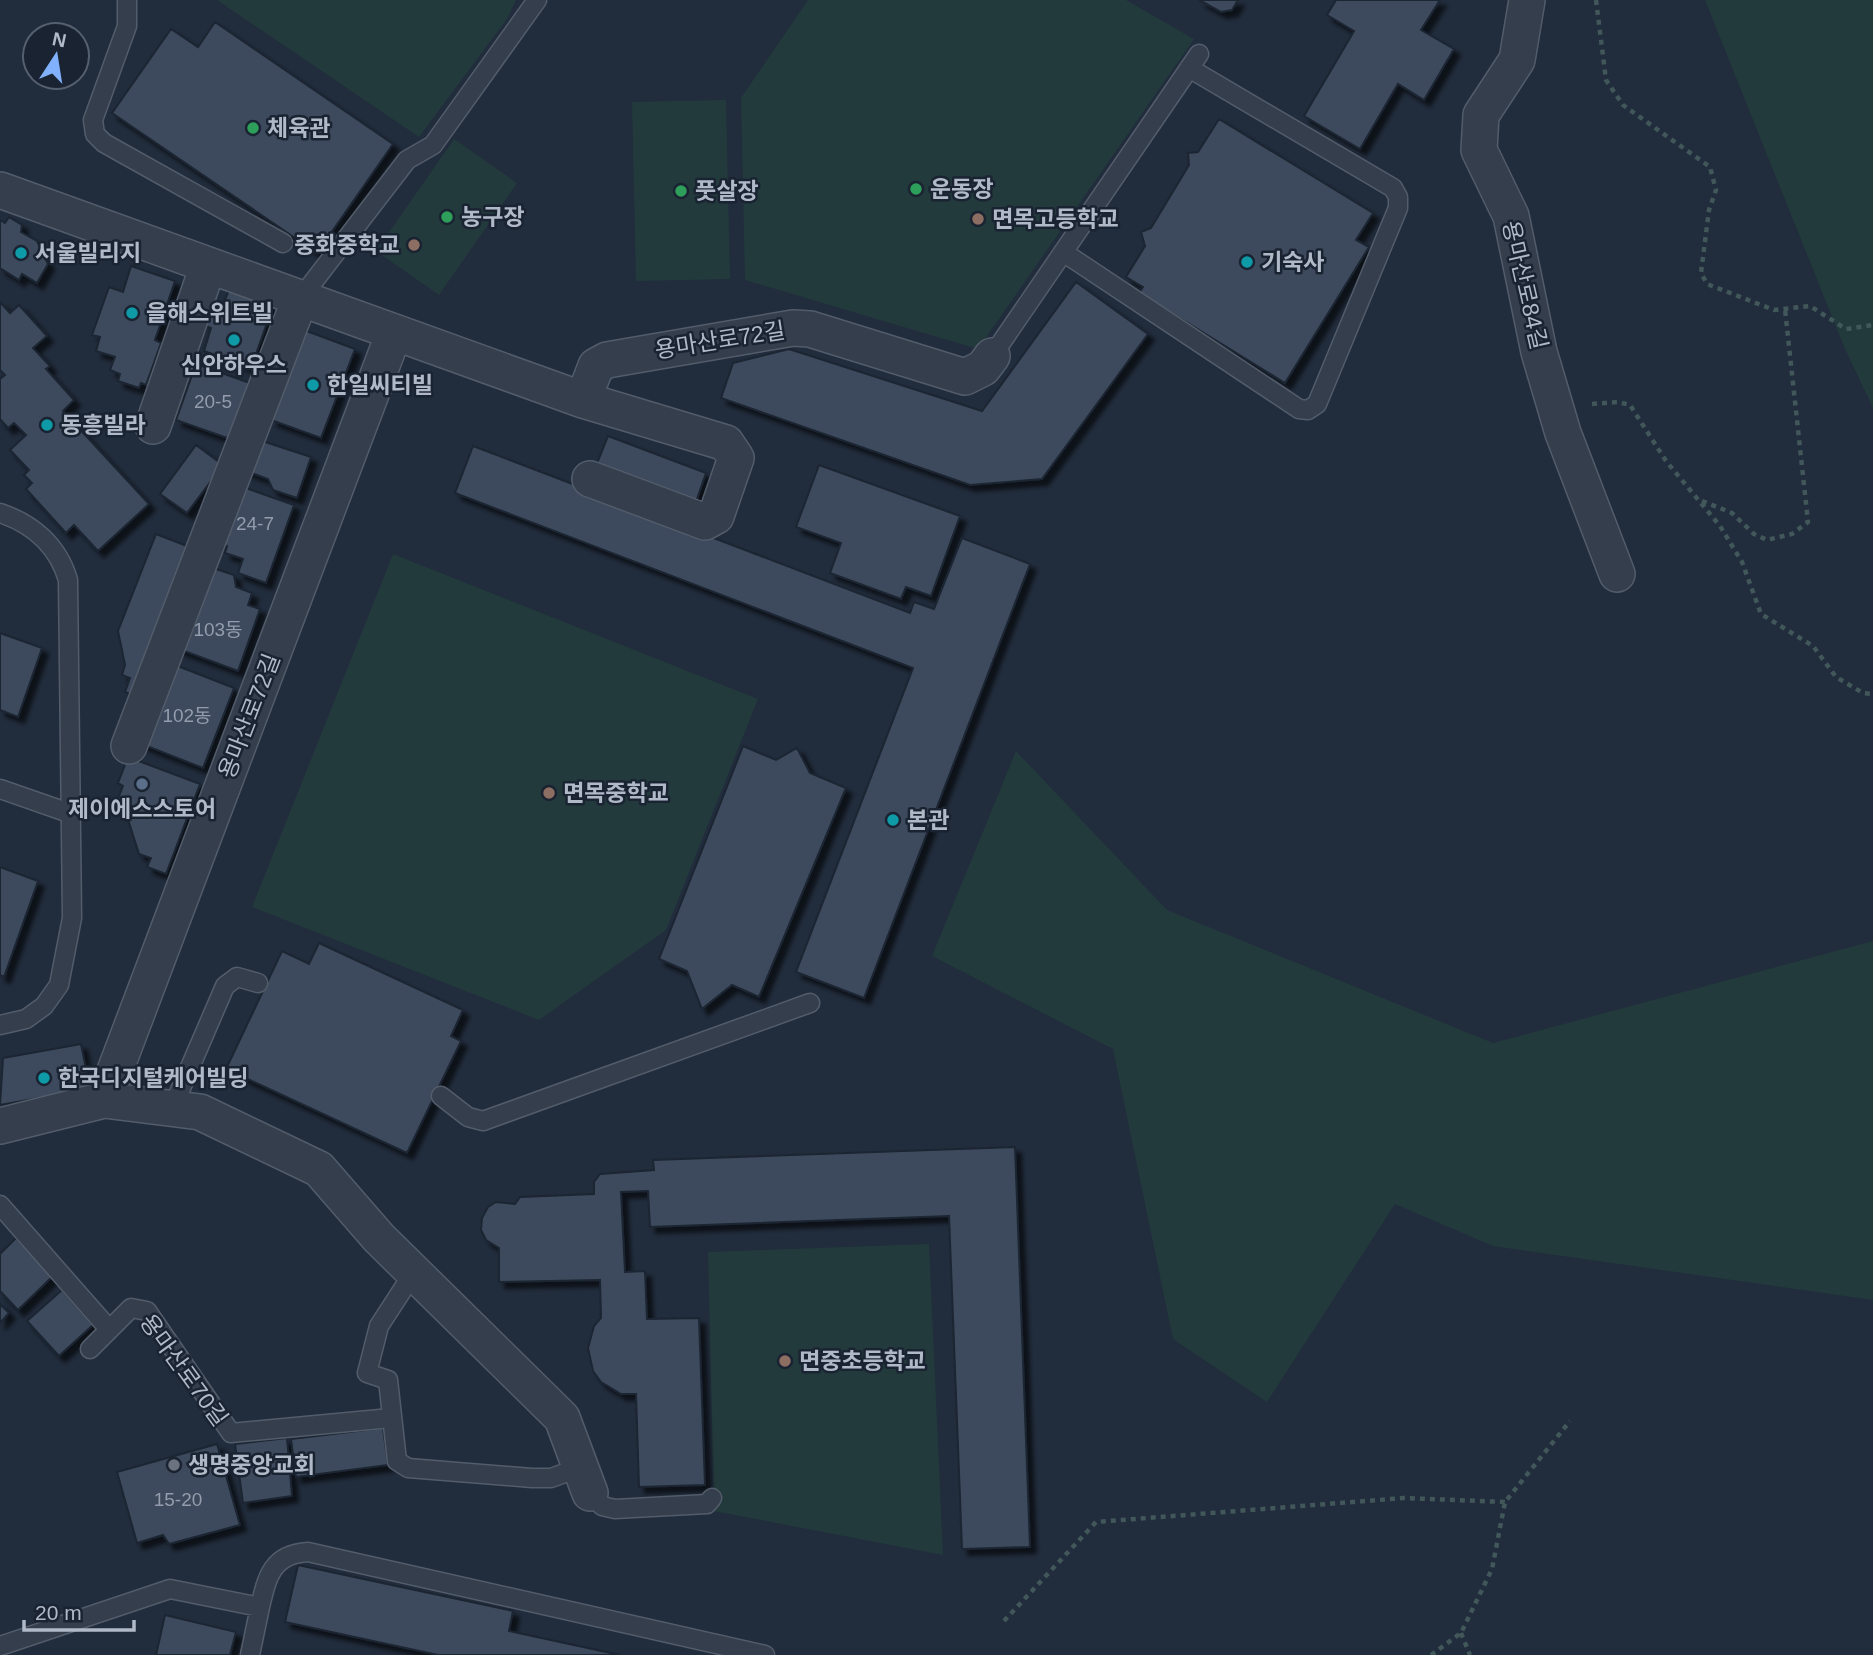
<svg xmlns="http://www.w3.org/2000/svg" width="1873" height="1655" font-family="Arial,'Noto Sans KR',sans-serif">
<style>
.green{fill:#233a3d}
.building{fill:#3d4a5b;stroke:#1c2533;stroke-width:2;filter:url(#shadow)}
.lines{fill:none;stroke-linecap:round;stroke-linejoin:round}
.service-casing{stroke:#535c6a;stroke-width:21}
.minor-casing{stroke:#535c6a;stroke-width:38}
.path{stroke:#41575a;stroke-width:4.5;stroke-dasharray:5 5;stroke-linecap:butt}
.service{stroke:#353e4c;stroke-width:18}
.minor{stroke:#353e4c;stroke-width:35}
.leisure-dot{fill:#2e9e5b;stroke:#1a2331;stroke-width:2.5}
.education-dot{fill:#8d6e63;stroke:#1a2331;stroke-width:2.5}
.culture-dot{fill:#0f9aa8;stroke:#1a2331;stroke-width:2.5}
.service-dot{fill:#5c6f8a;stroke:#1a2331;stroke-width:2.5}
.worship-dot{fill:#6b7280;stroke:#1a2331;stroke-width:2.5}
.labels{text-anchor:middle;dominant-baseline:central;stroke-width:5;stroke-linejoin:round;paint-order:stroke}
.number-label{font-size:19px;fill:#939dad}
.poi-label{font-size:23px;font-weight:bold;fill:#b0b9c8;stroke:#1a2331;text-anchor:start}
.street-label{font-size:23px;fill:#b0b9c8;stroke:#1a2331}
</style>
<defs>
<filter id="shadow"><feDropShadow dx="6" dy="6" stdDeviation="2" flood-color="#0009"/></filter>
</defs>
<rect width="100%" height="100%" fill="#212c3c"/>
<!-- green -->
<path class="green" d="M 217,0 L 516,0 L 507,19 L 419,137 Z
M 808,0 L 1126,0 L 1194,39 L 978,349 L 745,280 L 741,98 Z
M 1705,0 L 1873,0 L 1873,408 L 1845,349 Z
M 726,100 L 730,279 L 636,281 L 632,102 Z
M 454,139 L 517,183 L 439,295 L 376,251 Z
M 393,554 L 758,699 L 666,930 L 539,1020 L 252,907 Z
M 1016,751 L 1167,910 L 1493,1043 L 1873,941 L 1873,1300 L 1493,1246 L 1395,1204 L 1267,1402 L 1173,1339 L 1113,1049 L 932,956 Z
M 929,1244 L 943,1555 L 714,1511 L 708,1252 Z"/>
<!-- building -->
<path class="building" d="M 1199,0 L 1238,0 L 1232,10 L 1221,12 Z
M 1336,0 L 1440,0 L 1421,30 L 1454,49 L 1424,100 L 1398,84 L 1360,149 L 1304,116 L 1354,31 L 1327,15 Z
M 215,22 L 393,144 L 317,253 L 112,113 L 171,29 L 198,47 Z
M 1219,119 L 1373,213 L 1356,240 L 1369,247 L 1285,383 L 1139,293 L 1143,287 L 1126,277 L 1145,246 L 1141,232 L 1151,228 L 1189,165 L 1188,153 L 1198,152 Z
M 9,217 L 22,225 L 21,232 L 37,241 L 48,264 L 37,283 L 22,274 L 19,280 L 0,268 L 0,220 L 5,223 Z
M 131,266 L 175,281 L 155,340 L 161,343 L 146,385 L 141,383 L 139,388 L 118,381 L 120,374 L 110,370 L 115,357 L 96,351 L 100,337 L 92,335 L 109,287 L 123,292 Z
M 1076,282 L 1148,334 L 1042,479 L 970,485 L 721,398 L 733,363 L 789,349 L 982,411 Z
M 229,290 L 273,306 L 251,368 L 204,351 L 211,328 L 204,325 L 213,301 L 223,305 Z
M 0,302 L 10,313 L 19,305 L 47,336 L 33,348 L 50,366 L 46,369 L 74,400 L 63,411 L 149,504 L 98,551 L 74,525 L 66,533 L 26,489 L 32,483 L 24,475 L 29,470 L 10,450 L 26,435 L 14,423 L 8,428 L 0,419 L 0,379 L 5,375 L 0,370 Z
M 304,330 L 355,349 L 321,438 L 271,420 Z
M 196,364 L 250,383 L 230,439 L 176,420 Z
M 608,436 L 706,473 L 696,502 L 596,466 Z
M 256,439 L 311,457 L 297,498 L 273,490 L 268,479 L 246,471 Z
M 196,445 L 223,465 L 187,513 L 160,494 Z
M 473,446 L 910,613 L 914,602 L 934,609 L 962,538 L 1030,564 L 864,998 L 796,972 L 913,668 L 455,493 Z
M 819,465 L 960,516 L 931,596 L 906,587 L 901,599 L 830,573 L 841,543 L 796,527 Z
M 237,485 L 294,505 L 266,583 L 238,573 L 243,559 L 225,553 L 227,546 L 216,542 Z
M 156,534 L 192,548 L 136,696 L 125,692 L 130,678 L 122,675 L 125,665 L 118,631 Z
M 204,565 L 234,575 L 236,587 L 252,593 L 248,605 L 260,609 L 238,671 L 176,648 Z
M 0,633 L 42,648 L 18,717 L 0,710 Z
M 170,663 L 234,688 L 203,768 L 139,743 Z
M 743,746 L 776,760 L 797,748 L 810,773 L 846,788 L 759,997 L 732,985 L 702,1009 L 687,971 L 659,959 Z
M 128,757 L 200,784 L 166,874 L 147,867 L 151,858 L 139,854 L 125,810 L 115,806 L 123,786 L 118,783 Z
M 0,867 L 38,881 L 4,977 L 0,975 Z
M 319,943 L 463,1010 L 451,1036 L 461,1041 L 407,1153 L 226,1069 L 282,951 L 309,964 Z
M 81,1044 L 90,1089 L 0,1105 L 3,1058 Z
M 1015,1147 L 1030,1547 L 962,1549 L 949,1216 L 650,1227 L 648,1191 L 621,1192 L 625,1272 L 645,1271 L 647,1319 L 699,1318 L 705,1485 L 639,1487 L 636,1394 L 621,1394 L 601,1382 L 593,1371 L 588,1348 L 594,1326 L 601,1318 L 600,1280 L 499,1282 L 499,1248 L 486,1240 L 481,1230 L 482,1218 L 488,1207 L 496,1202 L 515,1204 L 520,1197 L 594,1194 L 594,1182 L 600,1174 L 654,1170 L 653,1160 Z
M 16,1238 L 53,1276 L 18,1310 L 0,1291 L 0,1254 Z
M 62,1290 L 93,1325 L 59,1356 L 27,1321 Z
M 0,1304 L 9,1313 L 0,1323 Z
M 383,1428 L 388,1465 L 296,1477 L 291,1439 Z
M 287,1438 L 292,1496 L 243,1503 L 235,1444 Z
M 217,1444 L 240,1525 L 169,1544 L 163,1535 L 137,1543 L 117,1472 Z
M 298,1565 L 513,1611 L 509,1631 L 620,1655 L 438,1655 L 285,1622 Z
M 165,1615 L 236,1632 L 230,1655 L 156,1655 Z"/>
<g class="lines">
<!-- service casing -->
<g class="service-casing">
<path id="service" d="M 127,0 L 127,26 L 93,120 L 95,134 L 104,143 L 283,243
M 1063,252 L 1299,409 L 1308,410 L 1317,404 L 1398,208 L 1398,197 L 1393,188 L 1189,68
M 300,299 L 407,160 L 433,145 L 537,0
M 992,356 L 1199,54
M 0,513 C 33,524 58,546 68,580 L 72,918 L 59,985 L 44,1006 L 26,1019 L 0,1025
M 0,789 L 72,814
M 441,1096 L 468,1117 L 483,1121 L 810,1003
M 172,1109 L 225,986 L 237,977 L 258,983
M 0,1205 L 109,1329
M 414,1272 L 379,1326 L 367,1373 L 388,1380 L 397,1461 L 408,1468 L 532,1478 L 551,1478 L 581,1467
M 90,1349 L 131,1308 L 147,1311 L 231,1433 L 391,1418
M 590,1493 L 602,1506 L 615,1509 L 707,1504 L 712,1498
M 260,1607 C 267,1577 272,1554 308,1552 L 765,1655
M 0,1646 L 170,1589 L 260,1607 L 250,1655"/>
</g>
<!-- minor casing -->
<g class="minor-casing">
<path id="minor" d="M 1527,0 L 1517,60 L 1481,115 L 1479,150 L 1511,216 L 1539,352 L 1563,433 L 1617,574
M 0,190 L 583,400 L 726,443 L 736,458 L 716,516 L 705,522 L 590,479
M 583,400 L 596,366 L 607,360 L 793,328 L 810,329 L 965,377 L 983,368 L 992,356
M 153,426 L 208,266
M 129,746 L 300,299
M 104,1100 L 394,333
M 0,1126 L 104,1100 L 200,1112 L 319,1169 L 379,1238 L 562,1418 L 590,1493"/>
</g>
<!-- path -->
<path class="path" d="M 1596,0 L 1606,80 L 1623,105 L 1710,167 L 1716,190 L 1709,210 L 1701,273 L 1707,284 L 1774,310 L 1810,306 L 1846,329 L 1873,325
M 1592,404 L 1618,402 L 1630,405 L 1666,461 L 1720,526 L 1742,562 L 1761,614 L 1813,646 L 1836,677 L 1863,693 L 1873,694
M 1702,501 L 1732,513 L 1754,534 L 1767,540 L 1792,534 L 1808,522 L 1785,309
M 1004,1621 L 1096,1522 L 1404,1498 L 1505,1502
M 1461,1633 L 1470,1655
M 1431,1655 L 1461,1633 L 1492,1569 L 1505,1502 L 1570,1421"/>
<!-- service -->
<use href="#service" class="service"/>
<!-- minor -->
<use href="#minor" class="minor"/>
</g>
<!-- markers -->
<g class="leisure-dot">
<circle cx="253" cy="128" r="7"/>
<circle cx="916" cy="189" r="7"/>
<circle cx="681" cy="191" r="7"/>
<circle cx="447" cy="217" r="7"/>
</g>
<g class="education-dot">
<circle cx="978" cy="219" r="7"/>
<circle cx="414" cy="245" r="7"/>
<circle cx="549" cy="793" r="7"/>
<circle cx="785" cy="1361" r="7"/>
</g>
<g class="culture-dot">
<circle cx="21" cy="253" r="7"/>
<circle cx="1247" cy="262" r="7"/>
<circle cx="132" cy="313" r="7"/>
<circle cx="234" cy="340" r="7"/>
<circle cx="313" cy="385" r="7"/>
<circle cx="47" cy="425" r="7"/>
<circle cx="893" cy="820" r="7"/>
<circle cx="44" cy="1078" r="7"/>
</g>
<circle class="service-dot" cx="142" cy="784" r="7"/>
<circle class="worship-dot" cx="174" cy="1465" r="7"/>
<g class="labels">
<!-- number labels -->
<g class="number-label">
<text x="213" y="401">20-5</text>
<text x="255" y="523">24-7</text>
<text x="218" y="629">103동</text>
<text x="187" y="715">102동</text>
<text x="178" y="1499">15-20</text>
</g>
<!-- poi labels -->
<g class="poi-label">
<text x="267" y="128">체육관</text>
<text x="930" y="189">운동장</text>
<text x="695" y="191">풋살장</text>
<text x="461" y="217">농구장</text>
<text x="992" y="219">면목고등학교</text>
<text x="400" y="245" text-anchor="end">중화중학교</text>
<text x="35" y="253">서울빌리지</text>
<text x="1261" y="262">기숙사</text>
<text x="146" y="313">을해스위트빌</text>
<text x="234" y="365" text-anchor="middle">신안하우스</text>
<text x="327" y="385">한일씨티빌</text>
<text x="61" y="425">동흥빌라</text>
<text x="563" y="793">면목중학교</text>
<text x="142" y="809" text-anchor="middle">제이에스스토어</text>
<text x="907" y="820">본관</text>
<text x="58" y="1078">한국디지털케어빌딩</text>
<text x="799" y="1361">면중초등학교</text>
<text x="188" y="1465">생명중앙교회</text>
</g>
<!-- street labels -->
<g class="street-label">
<text transform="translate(1525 285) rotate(77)">용마산로84길</text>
<text transform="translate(720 340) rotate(-9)">용마산로72길</text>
<text transform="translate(249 716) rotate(-69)">용마산로72길</text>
<text transform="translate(184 1370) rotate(54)">용마산로70길</text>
</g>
</g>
<!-- north arrow -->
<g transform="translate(56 56) rotate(12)"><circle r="33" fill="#1a2331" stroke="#565f6d" stroke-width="2"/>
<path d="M0-5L12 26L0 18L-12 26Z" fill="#81b0fc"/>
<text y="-10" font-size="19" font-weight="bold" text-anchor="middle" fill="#b0b9c8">N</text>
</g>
<!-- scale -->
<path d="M24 1620v10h110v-10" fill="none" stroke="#b0b9c8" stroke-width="3.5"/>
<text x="35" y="1620" font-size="21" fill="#b0b9c8" stroke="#1a2331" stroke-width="5" paint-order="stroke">20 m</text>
</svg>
